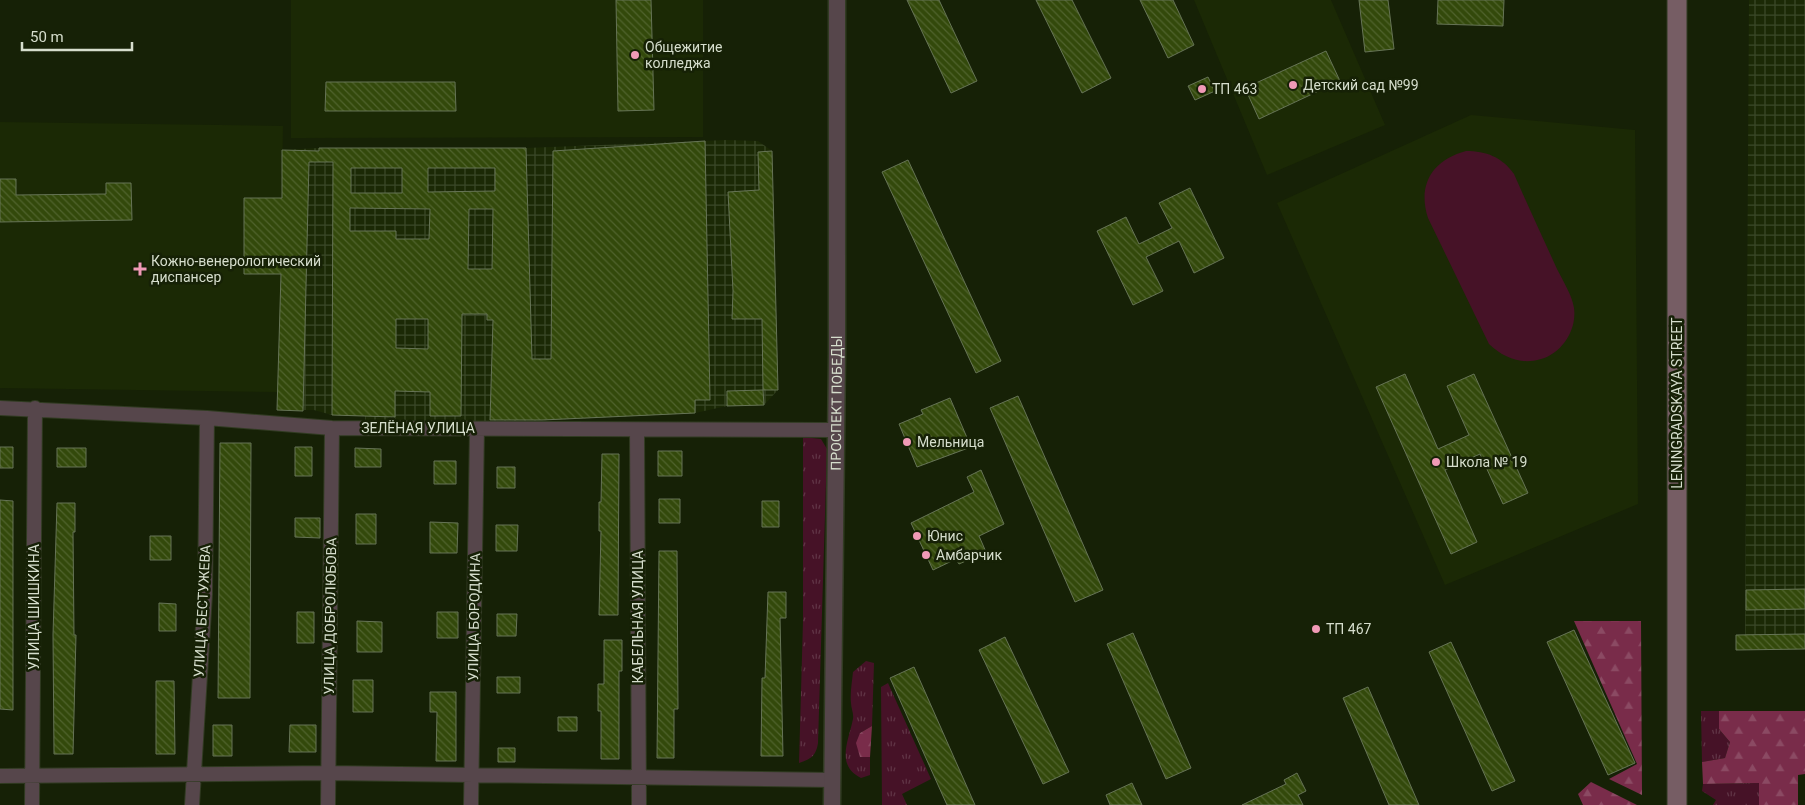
<svg xmlns="http://www.w3.org/2000/svg" width="1805" height="805" font-family="Roboto,sans-serif">
<style>
.built{fill:#1b2905}
.industrial{fill:url(#industrial-grid)}
.grass{fill:url(#grass-tufts)}
.forest{fill:url(#forest-firs)}
.pitch{fill:#461227}
.building{fill:url(#building-back-hatch);stroke:#667456;fill-rule:evenodd}
.lines{fill:none;stroke-linecap:round;stroke-linejoin:round}
.minor-casing{stroke:#313b22;stroke-width:16}
.tertiary-casing{stroke:#313b22;stroke-width:19}
.secondary-casing{stroke:#313b22;stroke-width:21}
.minor{stroke:#56464b;stroke-width:14}
.tertiary{stroke:#56464b;stroke-width:16}
.secondary{stroke:#765d64;stroke-width:19}
.poi-dot{fill:#f09ab6;stroke:#162106;stroke-width:2}
.labels{text-anchor:middle;dominant-baseline:central;stroke-width:5;stroke-linejoin:round;paint-order:stroke}
.poi-label{font-size:14px;fill:#d6decd;stroke:#162106;text-anchor:start}
.street-label{font-size:14px;fill:#d6decd;stroke:#162106}
</style>
<defs>
<pattern id="industrial-grid" width="8" height="8" patternUnits="userSpaceOnUse" patternTransform="scale(1.25)"><rect width="8" height="8" fill="#1b2905"/><path d="M0 4h8M4 0v8" fill="none" stroke="#3b4828"/></pattern>
<pattern id="grass-tufts" width="24" height="20" patternUnits="userSpaceOnUse" patternTransform="scale(1.25)"><rect width="24" height="20" fill="#461227"/><path d="M3 7l-1-3M5 7V3M7 7l1-3M15 17l-1-3M17 17v-4M19 17l1-3" fill="none" stroke="#603445"/></pattern>
<pattern id="forest-firs" width="22" height="20" patternUnits="userSpaceOnUse" patternTransform="scale(1.25)"><rect width="22" height="20" fill="#792c4a"/><path d="M5 1l3.5 6h-7zM16 11l3.5 6h-7z" fill="#8b4a63"/></pattern>
<pattern id="building-back-hatch" width="6" height="6" patternUnits="userSpaceOnUse" patternTransform="scale(1.25)"><rect width="6" height="6" fill="#33490b"/><path d="M-1 5l2 2M0 0l6 6M5-1l2 2" fill="none" stroke="#50632d"/></pattern>
</defs>
<rect width="100%" height="100%" fill="#162106"/>
<!-- built -->
<path class="built" d="M 291,0 L 703,0 L 703,137 L 291,138 Z
M 1194,0 L 1331,0 L 1385,125 L 1267,175 Z
M 1471,115 L 1635,130 L 1638,504 L 1445,585 L 1277,203 Z
M 0,122 L 283,126 L 279,392 L 0,388 Z"/>
<!-- industrial -->
<path class="industrial" d="M 1749,0 L 1805,0 L 1805,649 L 1745,650 Z
M 727,140 L 758,141 L 772,151 L 778,390 L 764,405 L 727,406 L 695,413 L 509,422 L 365,420 L 365,416 L 332,415 L 314,410 L 277,410 L 279,392 L 283,150 L 319,148 L 526,148 Z"/>
<!-- grass -->
<path class="grass" d="M 803,437 L 821,439 L 827,449 L 818,743 C 816,756 811,759 799,763 L 803,621 Z
M 866,661 L 874,663 L 872,726 L 860,733 L 860,757 L 870,757 L 870,775 L 861,778 C 835,765 849,740 853,719 C 854,714 851,708 851,703 C 850,693 852,682 853,672 Z
M 888,683 L 931,779 L 902,794 L 907,805 L 882,805 L 881,687 Z
M 1701,711 L 1719,711 L 1719,729 L 1730,742 L 1725,758 L 1702,762 Z
M 1759,783 L 1759,805 L 1713,805 L 1716,800 L 1702,791 L 1703,784 Z"/>
<!-- forest -->
<path class="forest" d="M 1574,621 L 1641,621 L 1642,795 L 1609,779 L 1637,764 Z
M 1719,711 L 1805,711 L 1805,774 L 1798,775 L 1798,805 L 1759,805 L 1759,783 L 1703,784 L 1702,762 L 1725,758 L 1730,742 L 1719,729 Z
M 872,726 L 870,757 L 860,757 L 856,743 L 860,733 Z
M 1591,782 L 1637,805 L 1583,805 L 1578,794 Z"/>
<!-- pitch -->
<path class="pitch" d="M 1466,151 C 1486,151 1502,157 1514,174 C 1528,206 1543,238 1557,269 C 1563,281 1572,295 1574,308 C 1577,330 1562,353 1541,359 C 1521,365 1504,358 1489,344 L 1428,218 C 1417,184 1433,160 1466,151 Z"/>
<!-- building -->
<path class="building" d="M 616,0 L 651,0 L 654,110 L 618,111 Z
M 907,0 L 939,0 L 977,81 L 951,93 Z
M 1036,0 L 1072,0 L 1111,78 L 1082,93 Z
M 1140,0 L 1173,0 L 1194,45 L 1168,58 Z
M 1359,0 L 1388,0 L 1394,49 L 1365,52 Z
M 1438,0 L 1504,0 L 1503,26 L 1437,24 Z
M 1326,51 L 1340,81 L 1259,119 L 1245,88 Z
M 1208,77 L 1215,91 L 1195,100 L 1188,86 Z
M 326,82 L 455,82 L 456,111 L 325,111 Z
M 705,141 L 710,400 L 695,400 L 695,413 L 542,420 L 490,420 L 493,320 L 487,320 L 487,314 L 462,314 L 461,416 L 430,416 L 430,392 L 395,391 L 395,417 L 332,415 L 333,162 L 309,162 L 303,411 L 277,410 L 281,274 L 244,274 L 244,198 L 282,198 L 282,150 L 319,151 L 319,148 L 526,148 L 532,359 L 551,359 L 553,151 ZM 351,168 L 402,168 L 402,193 L 351,193 ZM 428,168 L 495,168 L 495,191 L 428,192 ZM 350,208 L 430,209 L 429,239 L 396,239 L 396,231 L 350,231 ZM 469,209 L 493,209 L 492,269 L 468,269 ZM 396,319 L 428,319 L 428,349 L 396,348 Z
M 772,151 L 778,390 L 763,390 L 762,319 L 732,319 L 733,291 L 728,192 L 759,190 L 758,152 Z
M 908,160 L 1001,361 L 976,373 L 882,172 Z
M 0,179 L 16,179 L 16,195 L 106,194 L 106,183 L 131,183 L 132,220 L 0,222 Z
M 1190,188 L 1224,258 L 1194,273 L 1179,241 L 1146,257 L 1163,291 L 1133,305 L 1097,231 L 1126,217 L 1139,244 L 1172,228 L 1159,203 Z
M 1405,374 L 1438,449 L 1469,435 L 1447,386 L 1474,374 L 1528,493 L 1503,504 L 1480,454 L 1445,470 L 1477,542 L 1451,554 L 1376,387 Z
M 763,390 L 764,405 L 727,406 L 727,391 Z
M 1018,396 L 1103,590 L 1075,602 L 990,408 Z
M 950,398 L 971,447 L 917,467 L 899,424 L 923,414 L 921,410 Z
M 220,443 L 251,443 L 250,698 L 218,698 Z
M 0,447 L 13,447 L 13,468 L 0,468 Z
M 295,447 L 312,447 L 312,476 L 295,476 Z
M 57,448 L 86,448 L 86,467 L 57,467 Z
M 355,448 L 381,449 L 381,467 L 355,467 Z
M 658,451 L 682,451 L 682,476 L 658,476 Z
M 602,454 L 619,454 L 618,615 L 599,615 L 601,531 L 599,531 L 599,502 L 601,502 Z
M 434,461 L 456,461 L 456,484 L 434,484 Z
M 497,467 L 515,467 L 515,488 L 497,488 Z
M 981,470 L 1004,524 L 979,536 L 986,552 L 959,564 L 956,559 L 933,570 L 911,523 L 974,492 L 967,477 Z
M 659,499 L 680,499 L 680,523 L 659,523 Z
M 0,500 L 13,501 L 13,710 L 0,709 Z
M 762,501 L 779,501 L 779,527 L 762,527 Z
M 57,503 L 75,503 L 75,532 L 73,532 L 74,635 L 76,635 L 73,754 L 54,754 L 53,635 Z
M 356,514 L 376,514 L 376,544 L 356,544 Z
M 295,518 L 320,518 L 320,538 L 295,537 Z
M 430,522 L 458,523 L 457,553 L 430,553 Z
M 496,525 L 518,525 L 517,551 L 496,551 Z
M 150,536 L 171,536 L 171,560 L 150,560 Z
M 659,551 L 677,551 L 678,709 L 674,709 L 674,758 L 657,758 Z
M 1805,589 L 1805,609 L 1746,610 L 1746,590 Z
M 768,592 L 786,592 L 786,618 L 780,618 L 783,756 L 761,756 L 762,678 L 765,678 Z
M 159,603 L 176,604 L 176,631 L 159,631 Z
M 297,612 L 314,612 L 314,643 L 297,643 Z
M 437,612 L 458,612 L 458,638 L 437,638 Z
M 497,614 L 517,614 L 516,636 L 497,636 Z
M 357,621 L 382,622 L 382,652 L 357,652 Z
M 1574,630 L 1635,763 L 1608,775 L 1547,642 Z
M 1133,633 L 1191,768 L 1166,779 L 1107,644 Z
M 1805,634 L 1805,649 L 1736,650 L 1736,635 Z
M 1005,637 L 1069,772 L 1043,784 L 979,650 Z
M 604,640 L 622,640 L 622,671 L 619,671 L 619,759 L 601,759 L 601,711 L 598,711 L 598,684 L 604,684 Z
M 1451,642 L 1515,781 L 1492,791 L 1429,652 Z
M 914,667 L 975,805 L 947,805 L 890,678 Z
M 497,677 L 520,677 L 520,693 L 497,693 Z
M 353,680 L 373,680 L 373,712 L 353,712 Z
M 156,681 L 174,681 L 175,754 L 156,754 Z
M 1368,687 L 1419,805 L 1389,805 L 1343,698 Z
M 430,692 L 456,692 L 456,761 L 436,761 L 437,712 L 430,712 Z
M 558,717 L 577,717 L 577,731 L 558,731 Z
M 213,725 L 232,725 L 232,756 L 213,756 Z
M 290,725 L 316,725 L 316,752 L 289,752 Z
M 498,748 L 515,748 L 515,762 L 498,762 Z
M 1297,773 L 1306,791 L 1298,795 L 1303,805 L 1242,805 L 1286,784 L 1284,780 Z
M 1132,783 L 1142,805 L 1110,805 L 1106,795 Z"/>
<g class="lines">
<!-- minor casing -->
<g class="minor-casing">
<path id="minor" d="M 0,408 L 207,418 L 332,428 L 836,430
M 637,430 L 639,805
M 0,776 L 328,773 L 832,780
M 32,805 L 35,408
M 192,805 L 205,594 L 207,418
M 328,805 L 332,428
M 471,805 L 477,429"/>
</g>
<!-- tertiary casing -->
<g class="tertiary-casing">
<g id="tertiary">
<path id="s1" d="M 832,805 L 837,353 L 837,0"/>
</g>
</g>
<!-- secondary casing -->
<g class="secondary-casing">
<path id="secondary" d="M 1677,0 L 1677,805"/>
</g>
<!-- minor -->
<use href="#minor" class="minor"/>
<!-- tertiary -->
<use href="#tertiary" class="tertiary"/>
<!-- secondary -->
<use href="#secondary" class="secondary"/>
</g>
<!-- markers -->
<g class="poi-dot">
<circle cx="635" cy="55" r="5"/>
<circle cx="1293" cy="85" r="5"/>
<circle cx="1202" cy="89" r="5"/>
<path d="M137.5 261.5h5v5h5v5h-5v5h-5v-5h-5v-5h5z"/>
<circle cx="907" cy="442" r="5"/>
<circle cx="1436" cy="462" r="5"/>
<circle cx="917" cy="536" r="5"/>
<circle cx="926" cy="555" r="5"/>
<circle cx="1316" cy="629" r="5"/>
</g>
<g class="labels">
<!-- poi labels -->
<g class="poi-label">
<text x="645" y="47">Общежитие<tspan x="645" dy="16">колледжа</tspan></text>
<text x="1303" y="85">Детский сад №99</text>
<text x="1212" y="89">ТП 463</text>
<text x="151" y="261">Кожно-венерологический<tspan x="151" dy="16">диспансер</tspan></text>
<text x="917" y="442">Мельница</text>
<text x="1446" y="462">Школа № 19</text>
<text x="927" y="536">Юнис</text>
<text x="936" y="555">Амбарчик</text>
<text x="1326" y="629">ТП 467</text>
</g>
<!-- street labels -->
<g class="street-label">
<text stroke="none"><textPath href="#s1" startOffset="402">ПРОСПЕКТ ПОБЕДЫ</textPath></text>
<text transform="translate(1677 403) rotate(-90)">LENINGRADSKAYA STREET</text>
<text x="418" y="428">ЗЕЛЁНАЯ УЛИЦА</text>
<text transform="translate(34 607) rotate(-90)">УЛИЦА ШИШКИНА</text>
<text transform="translate(202 611) rotate(-87)">УЛИЦА БЕСТУЖЕВА</text>
<text transform="translate(330 616) rotate(-89)">УЛИЦА ДОБРОЛЮБОВА</text>
<text transform="translate(474 617) rotate(-89)">УЛИЦА БОРОДИНА</text>
<text transform="translate(638 617) rotate(-90)">КАБЕЛЬНАЯ УЛИЦА</text>
</g>
</g>
<!-- scale -->
<path d="M22 42v8h110v-8" fill="none" stroke="#d6decd" stroke-width="2.5"/>
<text x="30" y="42" font-size="15" fill="#d6decd" stroke="#162106" stroke-width="4" paint-order="stroke">50 m</text>
</svg>
